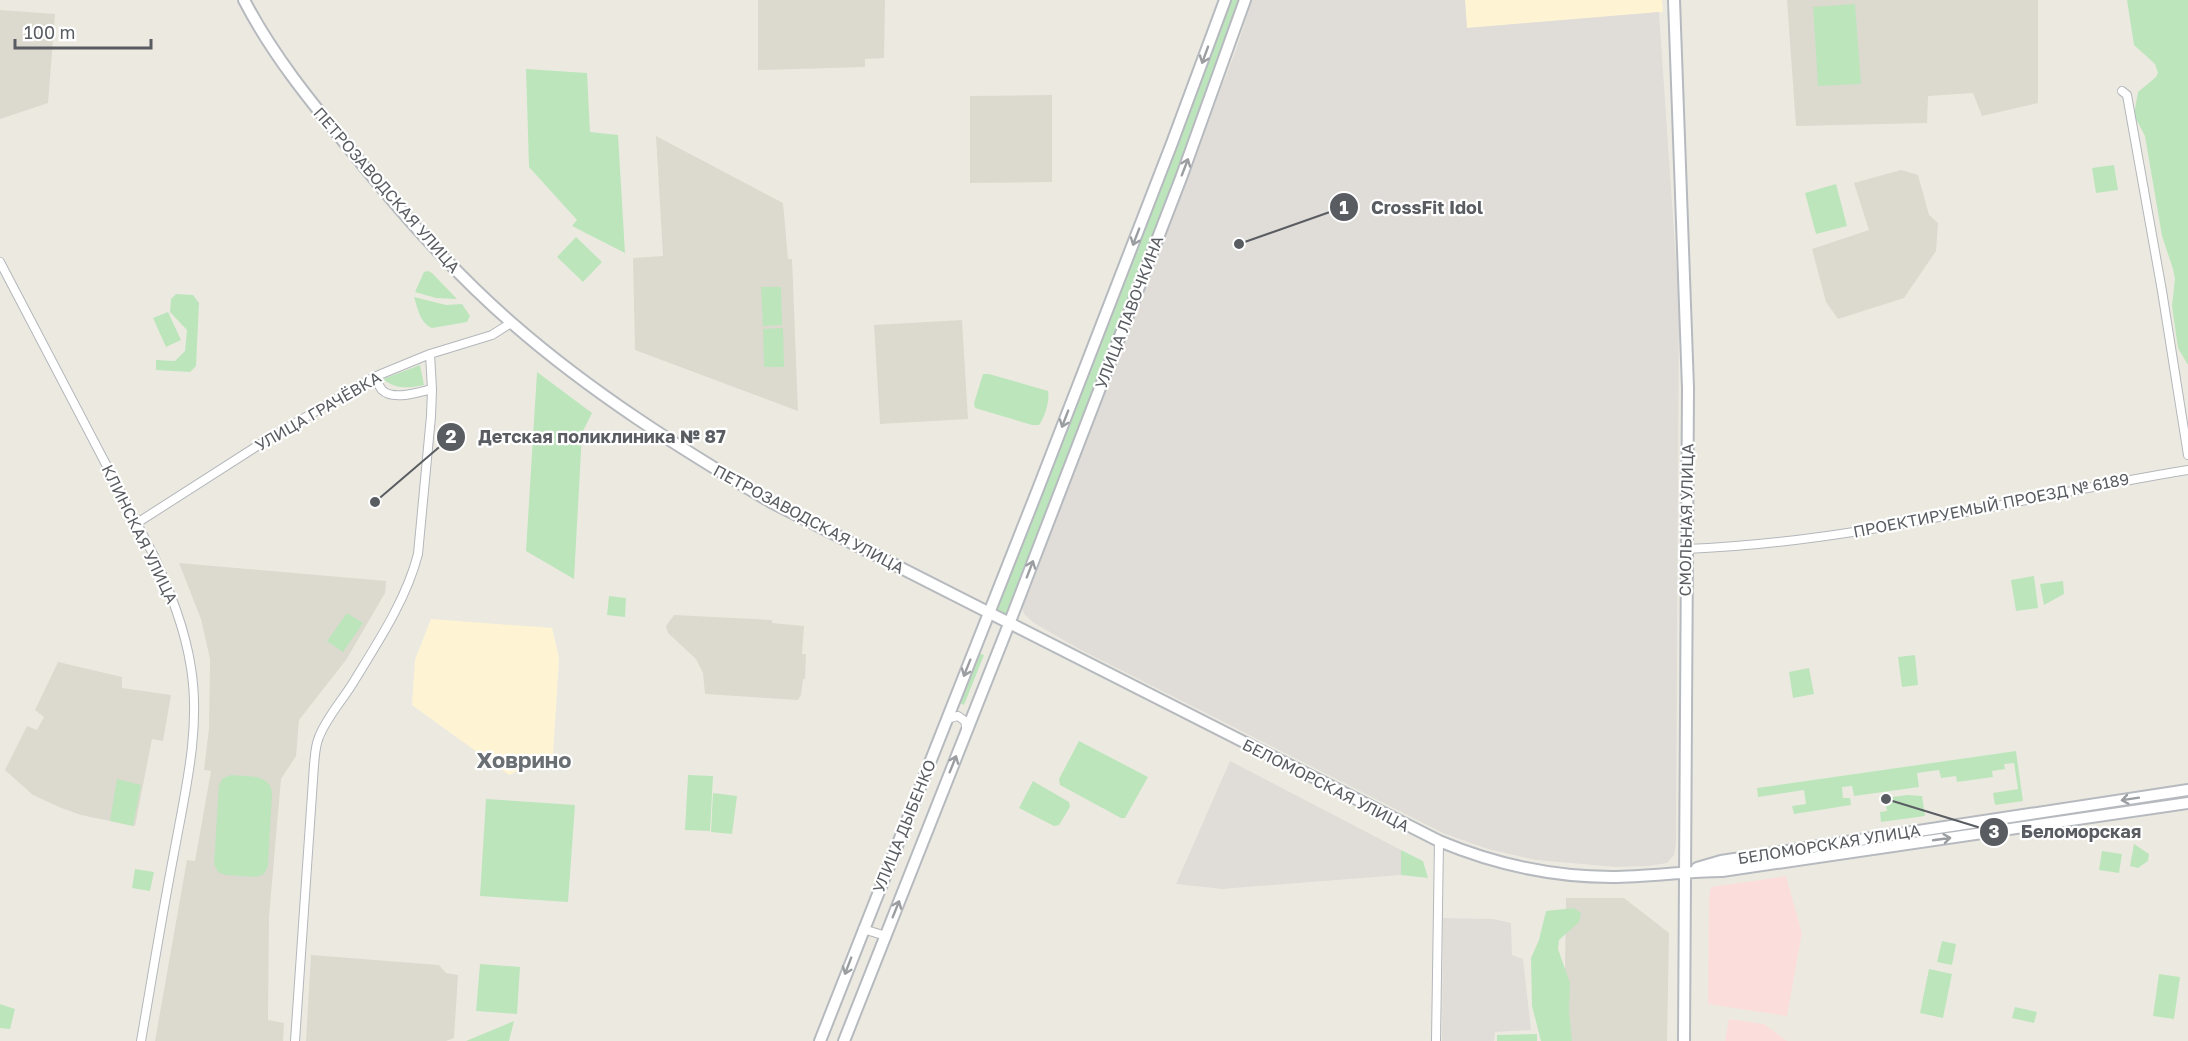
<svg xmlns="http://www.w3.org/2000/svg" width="2188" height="1041" font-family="'Golos Text',sans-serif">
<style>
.commercial{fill:#fef4d4}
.industrial{fill:#e0ddd8}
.education{fill:#dcd9cf}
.medical{fill:#fbdedb}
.green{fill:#bce5bc}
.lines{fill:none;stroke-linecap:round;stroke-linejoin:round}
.street-casing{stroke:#b3b7bb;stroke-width:10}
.secondary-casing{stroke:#b6babf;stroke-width:14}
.street{stroke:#fff;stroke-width:8}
.secondary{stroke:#fff;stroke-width:10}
.oneway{stroke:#9b9ea1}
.labels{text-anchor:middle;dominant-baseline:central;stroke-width:4.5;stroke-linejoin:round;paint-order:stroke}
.street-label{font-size:16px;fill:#595d62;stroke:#fff}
.district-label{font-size:22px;font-weight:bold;fill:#6a6f74;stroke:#fff}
.leader{fill:none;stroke:#595d62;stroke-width:2}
.callout-dot{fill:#595d62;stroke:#fff;stroke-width:2}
.mark-label{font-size:18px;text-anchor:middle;font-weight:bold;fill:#fff}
.callout-label{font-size:18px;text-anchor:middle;font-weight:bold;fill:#595d62;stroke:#fff;stroke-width:4.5;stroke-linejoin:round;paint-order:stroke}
</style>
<rect width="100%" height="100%" fill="#eceae0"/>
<!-- commercial -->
<path class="commercial" d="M 1465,0 L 1662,0 L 1663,12 L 1467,28 Z
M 431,619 L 552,628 L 559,658 L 553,754 L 509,775 L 412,705 L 415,660 Z"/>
<!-- industrial -->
<path class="industrial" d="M 1252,0 L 1465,0 L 1467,28 L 1659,12 L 1679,306 L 1676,844 L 1674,855 L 1667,863 L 1649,866 L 1616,867 L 1536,860 L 1488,849 L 1445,834 L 1079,649 L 1034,623 L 1024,614 L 1022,608 L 1024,598 L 1237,47 Z
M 1230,761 L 1401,850 L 1401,875 L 1222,889 L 1176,884 Z
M 1443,918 L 1493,919 L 1511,923 L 1512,955 L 1523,959 L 1531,1030 L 1495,1032 L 1494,1041 L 1442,1041 Z"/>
<!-- education -->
<path class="education" d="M 758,0 L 885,0 L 884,58 L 865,59 L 865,67 L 758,70 Z
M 1787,0 L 2038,0 L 2038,103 L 1982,116 L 1973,93 L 1928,96 L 1927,123 L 1796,126 Z
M 0,10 L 55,14 L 48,103 L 0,119 Z
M 1052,95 L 1052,182 L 970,183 L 970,96 Z
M 656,136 L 783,203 L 788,259 L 792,259 L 798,411 L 635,350 L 633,258 L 663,256 Z
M 1901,170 L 1918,175 L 1929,215 L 1938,223 L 1936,251 L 1904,298 L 1838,319 L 1826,302 L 1812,249 L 1869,230 L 1854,183 Z
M 962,320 L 968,419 L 880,424 L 874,325 Z
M 179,563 L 386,581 L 385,593 L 346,660 L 299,720 L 296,756 L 281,779 L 269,917 L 268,1020 L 284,1023 L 283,1041 L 155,1041 L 187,860 L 195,861 L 211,771 L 204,770 L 209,728 L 210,659 L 201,619 Z
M 674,615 L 772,620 L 772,623 L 804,626 L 802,654 L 806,654 L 805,679 L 803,679 L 801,695 L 798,700 L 705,694 L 703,673 L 696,659 L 668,633 L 666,626 Z
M 58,662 L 122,677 L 122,688 L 171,695 L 163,741 L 152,739 L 135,826 L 81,815 L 59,807 L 33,795 L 5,770 L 27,726 L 37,730 L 44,717 L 35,710 Z
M 1566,898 L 1624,898 L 1669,933 L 1667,1041 L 1564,1041 Z
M 311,955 L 439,965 L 446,973 L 458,975 L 454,1038 L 446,1041 L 306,1041 Z"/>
<!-- medical -->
<path class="medical" d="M 1786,876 L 1802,933 L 1787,1016 L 1708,1004 L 1709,896 L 1711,887 Z
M 1729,1019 L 1764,1024 L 1787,1041 L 1725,1041 Z"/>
<!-- green -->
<path class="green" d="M 1225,0 L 1245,0 L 1009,624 L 989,613 Z
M 2127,0 L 2188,0 L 2188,365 L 2178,348 L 2172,306 L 2175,279 L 2173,269 L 2162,236 L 2145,136 L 2134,115 L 2138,92 L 2156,77 L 2158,73 L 2155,64 L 2134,45 Z
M 1855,4 L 1861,84 L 1818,86 L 1813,7 Z
M 526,69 L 587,73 L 590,132 L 618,135 L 625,253 L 572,226 L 577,220 L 529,167 Z
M 2114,165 L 2118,190 L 2096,193 L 2092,168 Z
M 1836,184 L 1847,226 L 1816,234 L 1805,193 Z
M 576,237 L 602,262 L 583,282 L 557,257 Z
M 428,271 L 432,273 L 457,299 L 436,298 L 415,292 L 424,272 Z
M 761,287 L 781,287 L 782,325 L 763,326 Z
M 176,294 L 193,295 L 199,303 L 196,366 L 190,372 L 156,370 L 156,360 L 175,361 L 185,351 L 187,330 L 170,312 L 171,299 Z
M 414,297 L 446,305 L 462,304 L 470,316 L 467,322 L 432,328 C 420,323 418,309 414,297 Z
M 168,312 L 181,340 L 166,347 L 153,318 Z
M 783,328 L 784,367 L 764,367 L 763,329 Z
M 420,365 L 424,385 C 408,388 397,390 383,379 Z
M 537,372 L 592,413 L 582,433 L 574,579 L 526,551 Z
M 983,374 L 989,374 L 1048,391 C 1050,400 1045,417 1039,425 L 1032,425 L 975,408 L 974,403 Z
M 2034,576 L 2038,608 L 2016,611 L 2011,580 Z
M 2063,581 L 2064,594 L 2044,605 L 2040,584 Z
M 609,596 L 626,598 L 625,617 L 607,615 Z
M 347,613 L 363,623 L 343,652 L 327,641 Z
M 978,653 L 984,655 L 964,705 L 958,702 Z
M 1915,655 L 1918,685 L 1902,687 L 1898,657 Z
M 1809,668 L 1814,694 L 1793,698 L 1789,672 Z
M 1079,741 L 1148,777 L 1125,818 L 1121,818 L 1060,785 L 1059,779 Z
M 2016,751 L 2023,801 L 1995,805 L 1993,793 L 2018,789 L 2014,763 L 2004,764 L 2005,769 L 1992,771 L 1993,777 L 1957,782 L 1956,776 L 1941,778 L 1939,770 L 1917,773 L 1919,787 L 1854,796 L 1852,786 L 1842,787 L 1843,798 L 1850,798 L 1851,805 L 1794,814 L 1792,806 L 1806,804 L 1804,790 L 1758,797 L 1757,788 Z
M 231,775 C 247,777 269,773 272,792 L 268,866 L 264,874 L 256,877 L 226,875 L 218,872 L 214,864 L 219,785 L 223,778 Z
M 688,775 L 713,776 L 710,831 L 685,830 Z
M 117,779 L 141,785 L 133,826 L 110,821 Z
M 1033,781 L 1069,802 L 1070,807 L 1059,825 L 1054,826 L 1019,808 Z
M 713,793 L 737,796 L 732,834 L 711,832 Z
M 1907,795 L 1922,796 L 1925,816 L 1881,822 L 1880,812 L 1887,811 L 1885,798 Z
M 486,799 L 575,805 L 568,902 L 480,896 Z
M 2134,844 L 2149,854 L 2148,861 L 2138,868 L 2130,866 Z
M 1401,850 L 1423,861 L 1428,878 L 1401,875 Z
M 2102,851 L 2122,854 L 2119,873 L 2099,870 Z
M 135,869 L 154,872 L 150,891 L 132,888 Z
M 1574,908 L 1581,913 L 1579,922 L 1559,940 L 1558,949 L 1570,983 L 1569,1011 L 1572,1041 L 1541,1041 L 1532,1006 L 1531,958 L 1539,940 L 1546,911 Z
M 1942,941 L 1956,944 L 1952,965 L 1937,962 Z
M 480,964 L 520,967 L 517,1014 L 476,1011 Z
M 1929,969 L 1952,974 L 1943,1018 L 1920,1013 Z
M 2159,974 L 2180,977 L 2174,1019 L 2153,1016 Z
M 0,1004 L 15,1009 L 10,1029 L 0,1028 Z
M 2015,1007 L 2037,1012 L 2034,1023 L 2012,1018 Z
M 514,1021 L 509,1041 L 466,1041 Z
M 1537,1034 L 1537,1041 L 1497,1041 L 1497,1035 Z"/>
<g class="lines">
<!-- street casing -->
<g class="street-casing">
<path id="street" d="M 2122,91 L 2127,95 L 2162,291 L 2188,455
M 0,262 L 154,556 C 170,592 185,628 191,668 C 201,729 185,792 174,853 C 162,915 152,978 141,1041
M 374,377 C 377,381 379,386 382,390 C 393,401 419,392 432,389
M 137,523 L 265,441 L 374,377 L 430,354 L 492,335 L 511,323
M 1686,549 C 1855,543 2021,497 2188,470
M 946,722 L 950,718 L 958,716 L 965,721 L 967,731
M 863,929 L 886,936
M 295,1041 L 314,765 C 315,756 315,746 319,737 C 326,719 340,703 351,686 C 376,645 406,601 418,554 L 431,416 L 432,389 L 430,354
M 1436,1041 L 1439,841"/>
</g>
<!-- secondary casing -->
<g class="secondary-casing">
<path id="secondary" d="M 244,0 C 272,54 310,101 349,148 C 399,210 452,271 513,324 C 592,393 681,449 771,502 L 1439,841 C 1494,864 1553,877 1612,877 C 1649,877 1685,871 1722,871 L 2188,803
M 1674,0 L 1688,388 L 1684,1041
M 1697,868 L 1721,861 L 2188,790
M 820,1041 L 1038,489 L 1172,143 L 1225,0
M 844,1041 L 1009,624 L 1181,178 L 1245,0"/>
</g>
<!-- street -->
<use href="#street" class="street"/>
<!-- secondary -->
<use href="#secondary" class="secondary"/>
</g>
<!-- one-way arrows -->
<defs><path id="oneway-shaft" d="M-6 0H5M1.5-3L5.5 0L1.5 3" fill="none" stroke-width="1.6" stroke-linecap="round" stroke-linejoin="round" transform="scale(1.5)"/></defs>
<g class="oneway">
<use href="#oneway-shaft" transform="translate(1205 55) rotate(110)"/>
<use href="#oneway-shaft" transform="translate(1185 167) rotate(-69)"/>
<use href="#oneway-shaft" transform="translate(1136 237) rotate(111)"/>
<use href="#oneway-shaft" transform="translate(1065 419) rotate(111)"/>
<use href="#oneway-shaft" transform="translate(1030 569) rotate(-69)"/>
<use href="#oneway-shaft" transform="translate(967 668) rotate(112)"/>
<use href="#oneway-shaft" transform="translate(953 764) rotate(-68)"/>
<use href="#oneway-shaft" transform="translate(2130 799) rotate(171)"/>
<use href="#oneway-shaft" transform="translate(1942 839) rotate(-8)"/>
<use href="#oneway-shaft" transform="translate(896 909) rotate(-68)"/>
<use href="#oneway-shaft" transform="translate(848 966) rotate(111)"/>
</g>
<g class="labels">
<!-- street labels -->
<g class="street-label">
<text transform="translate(387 190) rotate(49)">ПЕТРОЗАВОДСКАЯ УЛИЦА</text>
<text transform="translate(1129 312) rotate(-69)">УЛИЦА ЛАВОЧКИНА</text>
<text transform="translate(318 411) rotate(-30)">УЛИЦА ГРАЧЁВКА</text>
<text transform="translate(1991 505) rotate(-11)">ПРОЕКТИРУЕМЫЙ ПРОЕЗД № 6189</text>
<text transform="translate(809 519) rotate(28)">ПЕТРОЗАВОДСКАЯ УЛИЦА</text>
<text transform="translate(1686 520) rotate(-89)">СМОЛЬНАЯ УЛИЦА</text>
<text transform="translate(140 534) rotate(64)">КЛИНСКАЯ УЛИЦА</text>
<text transform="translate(1326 785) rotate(27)">БЕЛОМОРСКАЯ УЛИЦА</text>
<text transform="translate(904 826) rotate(-68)">УЛИЦА ДЫБЕНКО</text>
<text transform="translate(1829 844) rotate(-9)">БЕЛОМОРСКАЯ УЛИЦА</text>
</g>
<!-- district labels -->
<g class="district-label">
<text x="524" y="759">Ховрино</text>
</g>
</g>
<!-- callouts -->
<path class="leader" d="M1239 244L1344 207M375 502L451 437M1886 799L1994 832"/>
<g class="callout-dot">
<circle cx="1239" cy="244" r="6"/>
<circle cx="375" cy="502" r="6"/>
<circle cx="1886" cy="799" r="6"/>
<circle cx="1344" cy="207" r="15"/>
<circle cx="451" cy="437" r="15"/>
<circle cx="1994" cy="832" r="15"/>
</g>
<g class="mark-label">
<text x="1344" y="214">1</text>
<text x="451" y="443">2</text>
<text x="1994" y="838">3</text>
</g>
<g class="callout-label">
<text x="1427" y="214">CrossFit Idol</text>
<text x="602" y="443">Детская поликлиника № 87</text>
<text x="2081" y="838">Беломорская</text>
</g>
<!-- scale -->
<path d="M15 39v9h136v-9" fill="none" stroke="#595d62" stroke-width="3"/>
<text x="24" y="39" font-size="18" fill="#595d62" stroke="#ffffff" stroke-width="4.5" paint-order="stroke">100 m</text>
</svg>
